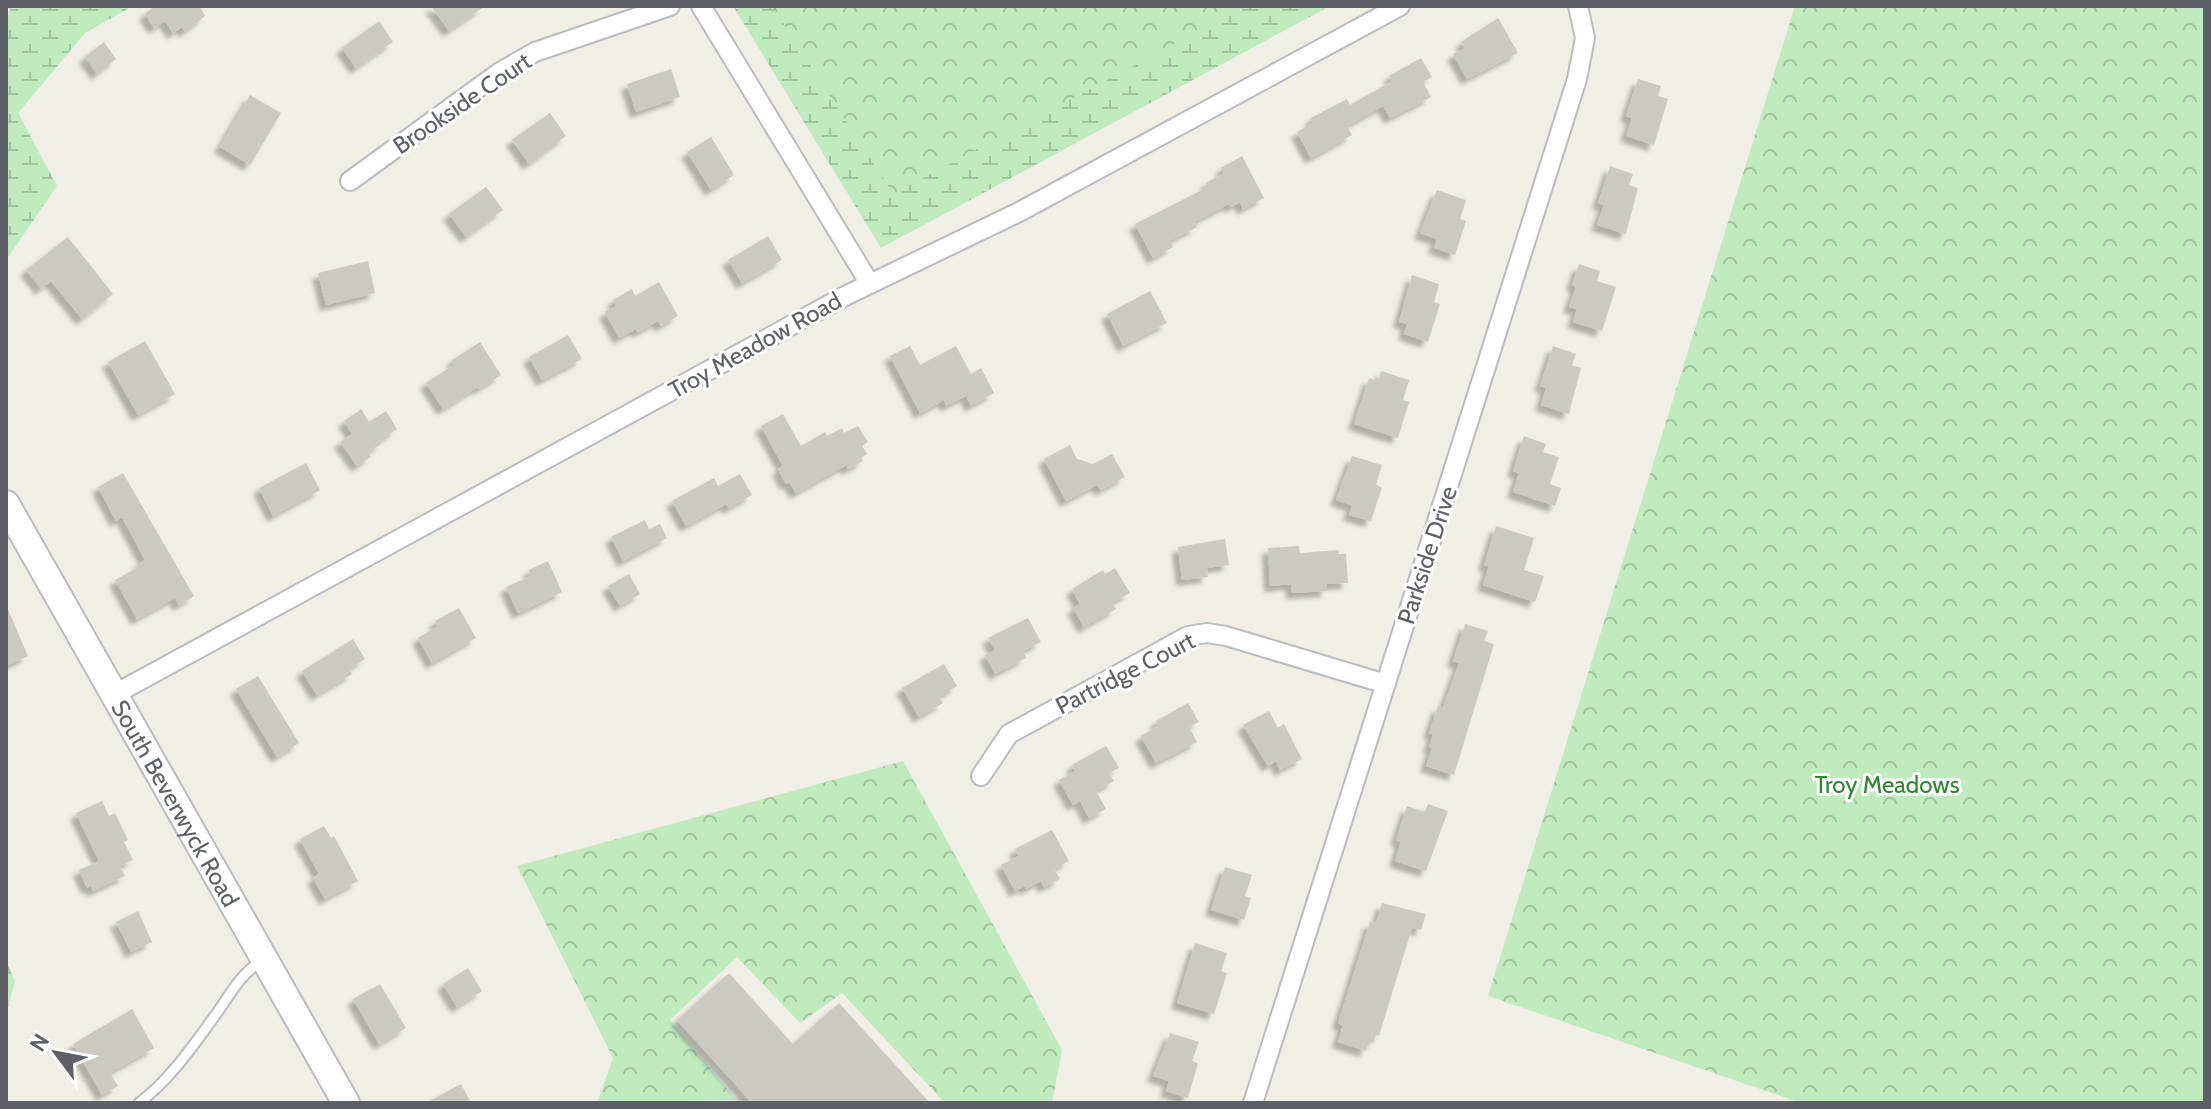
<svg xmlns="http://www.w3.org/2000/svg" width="2211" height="1109" font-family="Cabin,sans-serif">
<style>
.forest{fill:url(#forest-firs)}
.wetland{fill:url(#wetland-marsh)}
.park{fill:url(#park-crowns)}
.building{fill:#ccc8c2;filter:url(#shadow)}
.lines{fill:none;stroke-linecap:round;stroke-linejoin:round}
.lane-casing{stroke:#b8bbc0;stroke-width:13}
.street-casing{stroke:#b8bbc0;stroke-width:22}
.secondary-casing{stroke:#b8bcc2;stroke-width:30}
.lane{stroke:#fff;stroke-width:9}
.street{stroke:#fff;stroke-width:18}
.secondary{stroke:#fff;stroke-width:26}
.labels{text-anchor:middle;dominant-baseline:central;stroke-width:6;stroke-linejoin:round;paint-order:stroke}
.street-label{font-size:24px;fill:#5d6167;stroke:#fff}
.park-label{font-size:24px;fill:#2c872f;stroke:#fff}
</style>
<defs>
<pattern id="forest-firs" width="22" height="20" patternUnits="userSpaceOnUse" patternTransform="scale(2)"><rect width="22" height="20" fill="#c0ebbf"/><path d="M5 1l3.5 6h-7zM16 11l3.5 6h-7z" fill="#9fc29f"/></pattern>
<pattern id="wetland-marsh" width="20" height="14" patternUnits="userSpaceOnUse" patternTransform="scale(2)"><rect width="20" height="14" fill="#c0ebbf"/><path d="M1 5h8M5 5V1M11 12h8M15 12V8" fill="none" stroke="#9fc29f"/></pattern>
<pattern id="park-crowns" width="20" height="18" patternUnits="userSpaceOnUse" patternTransform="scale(2)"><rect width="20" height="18" fill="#c0ebbf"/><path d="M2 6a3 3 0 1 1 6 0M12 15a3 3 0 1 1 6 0" fill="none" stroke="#9fc29f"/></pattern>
<filter id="shadow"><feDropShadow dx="-6" dy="6" stdDeviation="2" flood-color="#0004"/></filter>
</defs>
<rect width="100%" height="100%" fill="#f1eee5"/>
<!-- forest -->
<path class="forest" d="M 6,961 L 15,981 L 6,1015 Z"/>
<!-- wetland -->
<path class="wetland" d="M 11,6 L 133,6 L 85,33 L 18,113 L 57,186 L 6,260 L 6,22 Z
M 733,6 L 1330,6 L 881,248 Z"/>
<!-- park -->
<path class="park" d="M 772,6 L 1246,6 L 893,194 Z
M 1795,6 L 2205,6 L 2205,1103 L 1801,1103 L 1488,996 Z
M 903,761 L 1062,1050 L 1052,1103 L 945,1103 L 842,993 L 800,1023 L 737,957 L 670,1020 L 736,1100 L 597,1103 L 613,1058 L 517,866 Z"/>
<!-- building -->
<path class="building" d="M 155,6 L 199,6 L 205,16 L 185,32 L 182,27 L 173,33 L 165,21 L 154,28 L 145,14 Z
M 431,6 L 485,6 L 449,31 Z
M 1498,18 L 1518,53 L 1467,79 L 1453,54 L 1465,48 L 1461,42 Z
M 379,21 L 393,42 L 356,68 L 342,48 Z
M 104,42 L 116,59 L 97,74 L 85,57 Z
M 1421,58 L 1432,77 L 1423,82 L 1431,97 L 1390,118 L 1383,106 L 1347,126 L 1352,135 L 1311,158 L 1297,132 L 1313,123 L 1311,118 L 1347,99 L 1350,105 L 1392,81 L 1389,76 Z
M 671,69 L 680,97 L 636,112 L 627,84 Z
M 1638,79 L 1661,86 L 1658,96 L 1668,99 L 1654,145 L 1626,136 L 1632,118 L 1626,116 Z
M 250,95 L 281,113 L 250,165 L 220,147 Z
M 550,113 L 566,136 L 529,164 L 512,140 Z
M 711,137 L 734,175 L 711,190 L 687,152 Z
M 1242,156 L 1264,198 L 1243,209 L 1240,202 L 1231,207 L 1229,204 L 1194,222 L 1197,227 L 1170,241 L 1173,247 L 1153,258 L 1135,224 L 1208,187 L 1206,183 L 1224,173 L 1221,168 Z
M 1610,166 L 1633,174 L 1629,185 L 1638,188 L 1626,234 L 1597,225 L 1604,205 L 1598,203 Z
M 486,187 L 503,210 L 466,237 L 449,214 Z
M 1437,190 L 1466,200 L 1460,219 L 1466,221 L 1455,255 L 1434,248 L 1437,239 L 1420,233 Z
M 768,236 L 782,260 L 742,283 L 728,260 Z
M 68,237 L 113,294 L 82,319 L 51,281 L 41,289 L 26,270 Z
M 368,261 L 375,293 L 326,305 L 318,273 Z
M 1579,264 L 1600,271 L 1597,281 L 1616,287 L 1602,331 L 1573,322 L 1577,309 L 1569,307 L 1576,287 L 1572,285 Z
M 1412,275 L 1439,284 L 1434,302 L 1440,304 L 1428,342 L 1404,334 L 1407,324 L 1399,322 Z
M 659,282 L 678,316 L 661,326 L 658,321 L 638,332 L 636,329 L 619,338 L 605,312 L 616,306 L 613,300 L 632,289 L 635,296 Z
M 1150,291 L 1167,323 L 1123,346 L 1107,314 Z
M 568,335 L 582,359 L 542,380 L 529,357 Z
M 145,341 L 175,394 L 138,415 L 108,362 Z
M 480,342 L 501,375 L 479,389 L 478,387 L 443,409 L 426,383 L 455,364 L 452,360 Z
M 910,346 L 920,365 L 956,346 L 971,374 L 981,368 L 994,393 L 971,406 L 966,396 L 946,406 L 944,400 L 920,413 L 890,356 Z
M 1553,346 L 1576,354 L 1572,365 L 1581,368 L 1569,414 L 1541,405 L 1546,388 L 1540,386 Z
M 1381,371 L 1409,380 L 1403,400 L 1409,402 L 1398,438 L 1354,424 L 1369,378 L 1378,381 Z
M 361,409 L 369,422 L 386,411 L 397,429 L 379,441 L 381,444 L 368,452 L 371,457 L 357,466 L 340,442 L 352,434 L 344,421 Z
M 783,414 L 801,446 L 825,432 L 827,436 L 842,428 L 844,433 L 858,426 L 868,442 L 862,446 L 867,454 L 861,458 L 863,461 L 848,469 L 846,465 L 796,493 L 789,482 L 786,484 L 778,469 L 783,466 L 761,426 Z
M 1524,436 L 1546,444 L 1543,452 L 1559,457 L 1550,484 L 1561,488 L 1555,506 L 1513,492 L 1519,473 L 1513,471 Z
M 1070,445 L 1077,459 L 1093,464 L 1112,454 L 1125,477 L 1101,490 L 1097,485 L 1066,501 L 1044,459 Z
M 1352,456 L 1382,465 L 1376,485 L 1382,487 L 1371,521 L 1349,515 L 1352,505 L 1336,500 Z
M 306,463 L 320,490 L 273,516 L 259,488 Z
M 123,473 L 194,596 L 179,605 L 175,598 L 137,619 L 115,580 L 139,567 L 138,564 L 145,560 L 122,517 L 116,521 L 98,487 Z
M 740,474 L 752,495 L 729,508 L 726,504 L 686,526 L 672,501 L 714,478 L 718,486 Z
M 645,520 L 649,529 L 660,524 L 667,538 L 623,561 L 611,537 Z
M 1496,526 L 1534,538 L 1524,570 L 1544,576 L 1535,602 L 1483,585 L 1489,566 L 1484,565 Z
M 1225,539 L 1229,565 L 1207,568 L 1208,577 L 1182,580 L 1178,547 Z
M 1299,546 L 1300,553 L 1338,550 L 1339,554 L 1346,554 L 1348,583 L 1327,584 L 1327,591 L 1292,593 L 1291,584 L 1270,586 L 1268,548 Z
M 548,561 L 562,592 L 518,613 L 506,587 L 531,576 L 529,570 Z
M 1115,568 L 1130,593 L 1112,603 L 1116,609 L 1084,627 L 1073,608 L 1080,604 L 1072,589 L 1103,570 L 1105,574 Z
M 629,574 L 640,594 L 620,606 L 608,586 Z
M 6,605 L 28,656 L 6,666 Z
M 459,608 L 476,638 L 432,663 L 418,638 L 438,626 L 435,621 Z
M 1028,618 L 1041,642 L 1023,651 L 1026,658 L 995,674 L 985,655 L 995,650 L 988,638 Z
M 1465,624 L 1488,631 L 1484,641 L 1494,644 L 1454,775 L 1426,766 L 1432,748 L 1429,747 L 1433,734 L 1429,733 L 1438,706 L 1443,708 L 1459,663 L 1453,661 Z
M 353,639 L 365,659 L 349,669 L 352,674 L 317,695 L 302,671 Z
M 944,664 L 957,686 L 939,697 L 943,703 L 919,717 L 902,688 Z
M 258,676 L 299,743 L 277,757 L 236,689 Z
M 1188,703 L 1199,722 L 1189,727 L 1197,742 L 1156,763 L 1141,736 L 1158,726 L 1156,721 Z
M 1269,711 L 1278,728 L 1284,724 L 1302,759 L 1280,770 L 1276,761 L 1268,766 L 1243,725 Z
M 1106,746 L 1119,768 L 1109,773 L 1114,781 L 1096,791 L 1106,809 L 1089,818 L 1080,801 L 1073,805 L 1059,780 L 1075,771 L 1072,765 Z
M 102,801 L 109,816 L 115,813 L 128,840 L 124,842 L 133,860 L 120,866 L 125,876 L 93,891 L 91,886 L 87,888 L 79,870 L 99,861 L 76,813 Z
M 1428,804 L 1448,811 L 1426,871 L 1395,861 L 1401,842 L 1396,840 L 1407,806 L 1425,812 Z
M 324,826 L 331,838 L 334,836 L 358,881 L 325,899 L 313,878 L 319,874 L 300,839 Z
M 1052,830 L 1069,861 L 1054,869 L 1060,879 L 1044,887 L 1041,881 L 1026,889 L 1025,886 L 1015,891 L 1001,865 L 1018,856 L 1015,849 Z
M 1225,867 L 1252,875 L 1245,896 L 1251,898 L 1244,920 L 1211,910 Z
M 1382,903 L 1426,914 L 1421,930 L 1412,928 L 1379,1036 L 1376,1035 L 1373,1043 L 1369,1041 L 1366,1051 L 1338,1042 L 1343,1025 L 1338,1023 L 1370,922 L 1376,923 Z
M 138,911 L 152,942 L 131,952 L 116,922 Z
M 1195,943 L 1227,953 L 1221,971 L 1227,973 L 1214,1014 L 1177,1003 Z
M 468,968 L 482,991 L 457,1007 L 443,984 Z
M 729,973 L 793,1044 L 839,1003 L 930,1103 L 752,1103 L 677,1020 Z
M 380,984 L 406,1028 L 379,1044 L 353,999 Z
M 132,1009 L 154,1048 L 110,1073 L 118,1086 L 102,1095 L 73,1044 Z
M 1170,1033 L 1199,1042 L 1192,1061 L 1198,1063 L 1188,1098 L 1166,1091 L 1169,1081 L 1153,1076 Z
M 461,1084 L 471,1103 L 426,1103 Z"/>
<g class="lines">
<!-- lane casing -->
<g class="lane-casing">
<path id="lane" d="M 139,1103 C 171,1079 194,1044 217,1013 C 230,994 242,972 262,961"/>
</g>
<!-- street casing -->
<g class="street-casing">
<path id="street" d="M 701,6 L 870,284
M 350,181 L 500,72 L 535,52 L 670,6
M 115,694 L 845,296 L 1019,212 L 1400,6
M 981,776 L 1009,734 L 1188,636 L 1207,633 L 1226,636 L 1386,684
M 1253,1103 L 1577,79 L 1585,38 L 1578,6"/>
</g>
<!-- secondary casing -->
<g class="secondary-casing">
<g id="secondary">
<path id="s1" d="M 6,504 L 346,1103"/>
</g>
</g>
<!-- lane -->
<use href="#lane" class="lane"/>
<!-- street -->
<use href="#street" class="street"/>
<!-- secondary -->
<use href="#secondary" class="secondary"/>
</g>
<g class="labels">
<!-- street labels -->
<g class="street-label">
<text transform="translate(462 103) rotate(-34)">Brookside Court</text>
<text transform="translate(755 345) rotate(-29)">Troy Meadow Road</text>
<text transform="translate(1427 555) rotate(-72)">Parkside Drive</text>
<text transform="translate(1125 673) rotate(-27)">Partridge Court</text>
<text stroke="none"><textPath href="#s1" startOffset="344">South Beverwyck Road</textPath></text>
</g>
<!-- park labels -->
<g class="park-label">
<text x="1887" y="784">Troy Meadows</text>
</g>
</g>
<!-- border -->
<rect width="2211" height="1109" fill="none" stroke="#5d6167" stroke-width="16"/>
<!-- north arrow -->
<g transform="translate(56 1053) rotate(302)" stroke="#ffffff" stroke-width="6" paint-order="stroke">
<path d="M0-6L14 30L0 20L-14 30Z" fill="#5d6167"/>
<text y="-12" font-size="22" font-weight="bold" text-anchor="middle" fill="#5d6167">N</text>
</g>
</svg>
